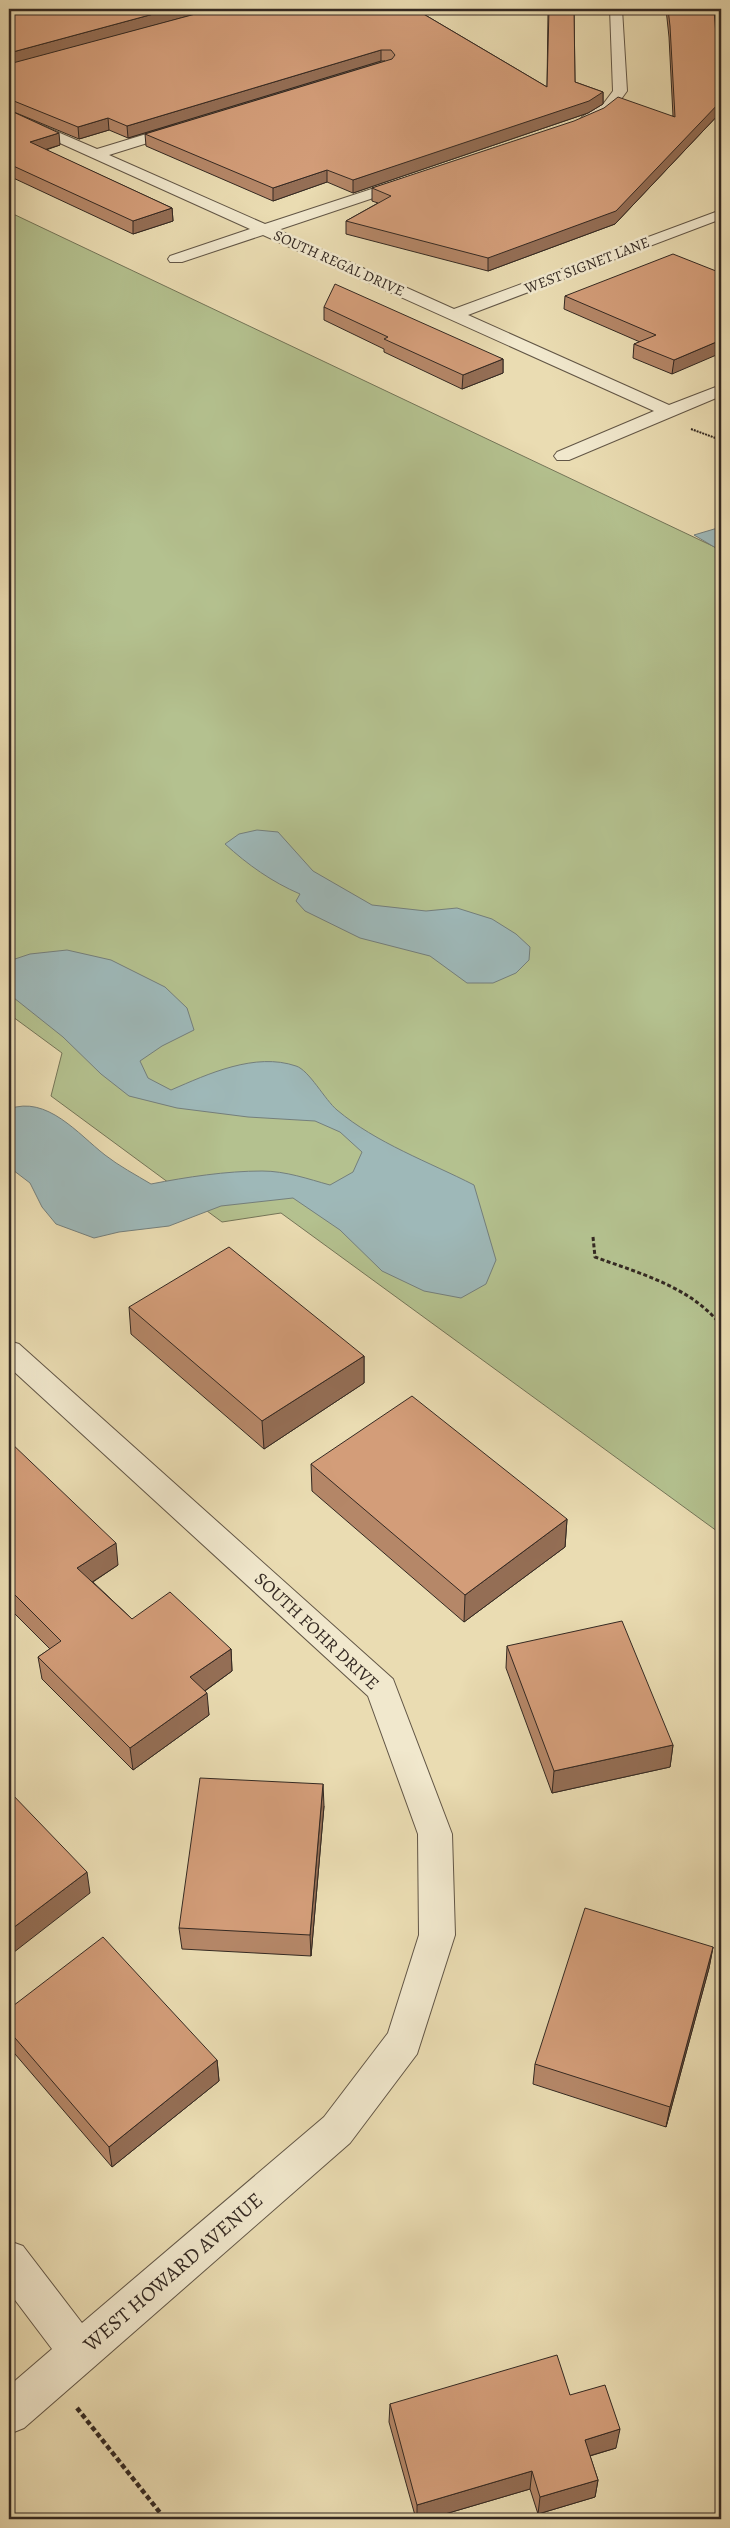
<svg xmlns="http://www.w3.org/2000/svg" width="730" height="2528" font-family="Alegreya,serif">
<style>
.green{fill:#b4c18f;stroke:#747558}
.water{fill:#9eb8b8;stroke:#747f7c}
.lines{fill:none;stroke-linecap:round;stroke-linejoin:round}
.minor-casing{stroke:#625646;stroke-width:2}
.path-far2{stroke:#342922;stroke-width:2;stroke-dasharray:2 1;stroke-linecap:butt}
.path-far1{stroke:#342922;stroke-width:3;stroke-dasharray:4 2.5;stroke-linecap:butt}
.path{stroke:#342922;stroke-width:4.5;stroke-dasharray:5 3;stroke-linecap:butt}
.minor{fill:#f1e8cd;fill-rule:evenodd}
.wall{fill:#b58768;stroke:#342922}
.shaded-wall{fill:#946e55;stroke:#342922}
.building{fill:#d39d79;stroke:#342922}
.labels{text-anchor:middle;dominant-baseline:central;stroke-width:5;stroke-linejoin:round;paint-order:stroke}
.far-street-label{font-size:15px;fill:#342922;stroke:#f1e8cd}
.street-label{font-size:18px;fill:#342922;stroke:#f1e8cd}
.near-street-label{font-size:21px;fill:#342922;stroke:#f1e8cd}
</style>
<rect width="100%" height="100%" fill="#eadcb2"/>
<filter id="stains"><feTurbulence type="fractalNoise" baseFrequency=".004" numOctaves="4"/><feColorMatrix values="0 0 0 0 .2 0 0 0 0 .09 0 0 0 0 .02 0 0 0 .5 -.17"/></filter>
<radialGradient id="worn" r=".72"><stop offset=".6" stop-color="#630" stop-opacity="0"/><stop offset="1" stop-color="#630" stop-opacity=".3"/></radialGradient>
<!-- green -->
<path class="green" d="M 9,212 L 721,550 L 721,1534 L 281,1213 L 222,1222 L 51,1096 L 62,1053 L 9,1014 Z"/>
<!-- water -->
<path class="water" d="M 721,527 L 721,551 L 694,535 Z
M 257,830 L 278,832 L 313,871 L 372,905 L 426,911 L 457,908 L 492,919 L 516,934 L 530,947 L 529,960 L 516,973 L 493,983 L 467,983 L 430,956 L 360,938 L 305,911 L 296,901 L 300,894 C 272,882 248,865 225,844 L 239,834 Z
M 67,950 L 111,960 L 165,987 L 187,1008 L 194,1030 L 162,1046 L 140,1061 L 148,1078 L 171,1090 C 208,1074 255,1052 296,1066 C 309,1070 325,1100 337,1110 C 376,1143 429,1162 474,1185 L 496,1260 L 486,1284 L 461,1298 L 424,1291 L 382,1271 L 340,1230 L 293,1198 L 221,1206 L 169,1226 L 119,1232 L 94,1238 L 56,1224 L 42,1207 L 30,1183 L 9,1167 L 9,1109 C 47,1095 78,1134 105,1155 C 119,1166 136,1175 151,1184 C 187,1177 226,1171 262,1171 C 286,1171 308,1179 330,1185 L 353,1172 L 362,1152 L 340,1132 L 315,1121 L 248,1117 L 177,1108 L 129,1096 L 101,1074 L 63,1037 L 9,994 L 9,961 L 30,954 Z"/>
<g class="lines">
<!-- minor casing -->
<g class="minor-casing">
<path id="minor" d="M 610,9 L 622,9 L 627,91 L 614,109 L 587,124 L 582,123 L 580,120 L 582,117 L 604,103 L 613,91 Z
M 9,111 L 97,149 L 176,125 L 186,125 L 188,128 L 186,131 L 109,155 L 265,224 L 402,179 L 412,179 L 414,182 L 412,185 L 278,230 L 454,309 L 721,210 L 721,219 L 468,315 L 669,405 L 721,385 L 721,396 L 569,460 L 557,460 L 554,456 L 557,452 L 654,411 L 263,235 L 182,262 L 170,262 L 168,259 L 170,256 L 250,229 L 9,120 Z
M 9,1341 L 19,1344 L 393,1679 L 452,1834 L 455,1935 L 417,2054 L 350,2143 L 94,2367 L 24,2428 L 9,2434 L 9,2386 L 52,2349 L 9,2292 L 9,2241 L 23,2246 L 82,2323 L 324,2117 L 388,2033 L 419,1935 L 418,1834 L 368,1696 L 9,1367 Z"/>
</g>
<!-- path-far2 -->
<path class="path-far2" d="M 691,429 L 721,440"/>
<!-- path-far1 -->
<path class="path-far1" d="M 593,1237 L 595,1257 C 641,1274 689,1286 721,1325"/>
<!-- path -->
<path class="path" d="M 77,2408 L 165,2519"/>
<!-- minor -->
<use href="#minor" class="minor"/>
</g>
<!-- wall -->
<path class="wall" d="M 9,9 L 415,9 L 547,87 L 548,14 L 541,14 L 542,9 L 574,9 L 575,82 L 603,92 L 603,104 L 588,113 L 353,193 L 327,182 L 273,201 L 146,146 L 145,134 L 385,61 L 381,61 L 128,138 L 109,130 L 79,139 L 9,110 Z
M 454,9 L 483,9 L 483,13 L 454,13 Z
M 666,9 L 714,9 L 721,96 L 720,113 L 615,224 L 488,271 L 346,234 L 346,221 L 378,203 L 372,201 L 372,188 L 673,116 L 669,37 Z
M 9,110 L 60,145 L 46,150 L 172,208 L 173,221 L 133,234 L 9,176 Z
M 721,273 L 672,374 L 633,358 L 634,344 L 640,342 L 564,309 L 565,296 Z
M 324,307 L 503,359 L 503,373 L 462,389 L 384,352 L 384,349 L 324,320 Z
M 129,1307 L 364,1356 L 364,1383 L 264,1449 L 131,1334 Z
M 9,1441 L 118,1565 L 93,1582 L 132,1619 L 231,1649 L 232,1671 L 205,1691 L 209,1715 L 133,1770 L 42,1679 L 38,1657 L 50,1649 L 9,1608 Z
M 311,1464 L 567,1519 L 565,1547 L 464,1622 L 312,1491 Z
M 507,1646 L 673,1745 L 670,1767 L 552,1793 L 506,1668 Z
M 324,1806 L 311,1956 L 182,1949 L 179,1928 Z
M 713,1947 L 709,1968 L 666,2127 L 533,2084 L 535,2064 Z
M 9,2009 L 217,2060 L 219,2081 L 112,2167 L 9,2047 Z
M 570,2395 L 616,2448 L 590,2456 L 598,2480 L 595,2497 L 538,2514 L 530,2489 L 428,2519 L 416,2519 L 389,2422 L 390,2404 Z"/>
<!-- shaded-wall -->
<path class="shaded-wall" d="M 172,9 L 214,9 L 9,65 L 9,53 Z
M 381,50 L 381,61 L 128,138 L 127,126 Z
M 603,92 L 603,104 L 588,113 L 353,193 L 353,180 Z
M 721,101 L 720,113 L 615,224 L 488,271 L 488,258 Z
M 108,118 L 109,130 L 79,139 L 78,127 Z
M 59,133 L 60,145 L 31,154 L 30,142 Z
M 327,170 L 327,182 L 273,201 L 273,188 Z
M 172,208 L 173,221 L 133,234 L 133,221 Z
M 721,340 L 721,353 L 672,374 L 674,360 Z
M 503,359 L 503,373 L 462,389 L 463,375 Z
M 364,1356 L 364,1383 L 264,1449 L 262,1421 Z
M 567,1519 L 565,1547 L 464,1622 L 465,1595 Z
M 116,1543 L 118,1565 L 80,1590 L 77,1568 Z
M 231,1649 L 232,1671 L 192,1700 L 190,1677 Z
M 207,1693 L 209,1715 L 133,1770 L 130,1748 Z
M 673,1745 L 670,1767 L 552,1793 L 554,1771 Z
M 323,1784 L 324,1806 L 311,1956 L 310,1935 Z
M 87,1872 L 90,1893 L 9,1956 L 9,1931 Z
M 713,1947 L 709,1968 L 666,2127 L 670,2107 Z
M 217,2060 L 219,2081 L 112,2167 L 109,2147 Z
M 620,2429 L 616,2448 L 582,2458 L 585,2440 Z
M 532,2471 L 530,2489 L 428,2519 L 417,2519 L 417,2505 Z
M 598,2480 L 595,2497 L 538,2514 L 540,2497 Z"/>
<!-- building -->
<path class="building" d="M 9,9 L 172,9 L 9,53 Z
M 214,9 L 415,9 L 547,87 L 549,9 L 574,9 L 575,82 L 603,92 L 589,101 L 353,180 L 327,170 L 273,188 L 145,134 L 392,59 L 395,55 L 391,50 L 381,50 L 127,126 L 108,118 L 78,127 L 9,99 L 9,64 Z
M 668,9 L 714,9 L 721,101 L 616,211 L 488,258 L 346,221 L 391,196 L 372,188 L 574,121 L 604,108 L 618,97 L 675,117 L 670,26 Z
M 9,110 L 59,133 L 30,142 L 172,208 L 133,221 L 9,164 Z
M 673,254 L 721,273 L 721,340 L 674,360 L 634,344 L 656,335 L 565,296 Z
M 335,284 L 503,359 L 463,375 L 384,339 L 388,337 L 324,307 Z
M 229,1247 L 364,1356 L 262,1421 L 129,1307 Z
M 412,1396 L 567,1519 L 465,1595 L 311,1464 Z
M 9,1441 L 116,1543 L 77,1568 L 132,1619 L 170,1592 L 231,1649 L 190,1677 L 207,1693 L 130,1748 L 38,1657 L 61,1641 L 9,1589 Z
M 622,1621 L 673,1745 L 554,1771 L 507,1646 Z
M 200,1778 L 323,1784 L 310,1935 L 179,1928 Z
M 9,1791 L 87,1872 L 9,1931 Z
M 585,1908 L 713,1947 L 670,2107 L 535,2064 Z
M 103,1937 L 217,2060 L 109,2147 L 9,2031 L 9,2009 Z
M 557,2355 L 570,2395 L 605,2385 L 620,2429 L 585,2440 L 598,2480 L 540,2497 L 532,2471 L 417,2505 L 390,2404 Z"/>
<g class="labels">
<!-- far-street labels -->
<g class="far-street-label">
<text transform="translate(339 263) rotate(24)">SOUTH REGAL DRIVE</text>
<text transform="translate(587 265) rotate(-21)">WEST SIGNET LANE</text>
</g>
<!-- street labels -->
<g class="street-label">
<text transform="translate(317 1631) rotate(43)">SOUTH FOHR DRIVE</text>
</g>
<!-- near-street labels -->
<g class="near-street-label">
<text transform="translate(173 2272) rotate(-41)">WEST HOWARD AVENUE</text>
</g>
</g>
<!-- margin -->
<rect width="730" height="2528" fill="none" stroke="#eadcb2" stroke-width="30"/>
<rect x="10" y="10" width="710" height="2508" fill="none" stroke="#342922" stroke-width="2.5"/>
<rect x="15" y="15" width="700" height="2498" fill="none" stroke="#342922"/>
<rect width="100%" height="100%" filter="url(#stains)"/>
<rect width="100%" height="100%" fill="url(#worn)"/>
</svg>
